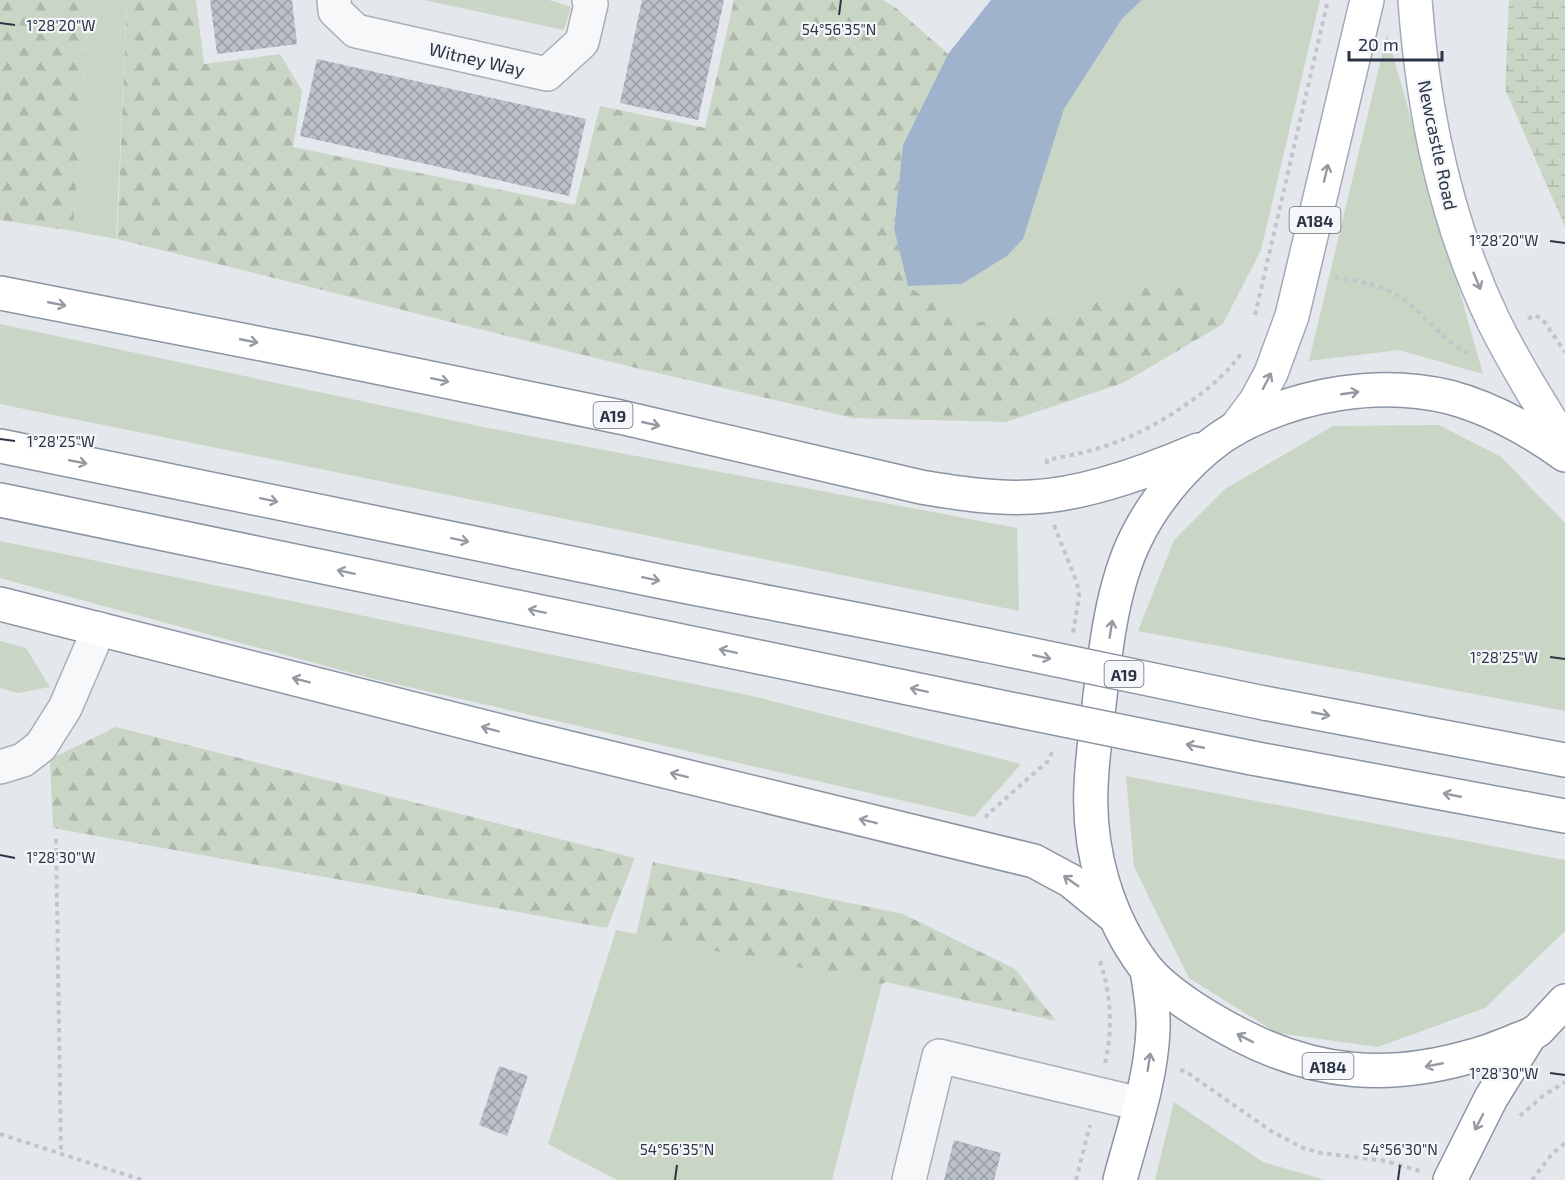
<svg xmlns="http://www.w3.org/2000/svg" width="1565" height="1180" font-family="'Exo 2',sans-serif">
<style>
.grass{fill:#c9d6c5}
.forest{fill:url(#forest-firs)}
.wetland{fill:url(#wetland-marsh)}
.water{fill:#9fb4cc}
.building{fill:url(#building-cross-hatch)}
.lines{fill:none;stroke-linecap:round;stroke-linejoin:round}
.minor-casing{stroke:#a9aeb7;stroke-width:36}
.major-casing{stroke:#a3abb8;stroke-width:36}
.highway-casing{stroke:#8b94a3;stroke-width:36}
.path{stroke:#c2c5cb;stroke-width:4;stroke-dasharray:4.5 4.5;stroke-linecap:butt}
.minor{stroke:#f7f8fa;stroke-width:33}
.major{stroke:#fff;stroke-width:33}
.highway{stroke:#fff;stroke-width:33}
.highway-bridge-casing{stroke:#8b94a3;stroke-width:36;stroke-linecap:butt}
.highway-bridge{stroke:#fff;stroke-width:33}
.oneway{stroke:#959aa2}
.ticks{fill:none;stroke:#2b3445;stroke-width:2}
.labels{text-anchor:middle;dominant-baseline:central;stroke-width:4.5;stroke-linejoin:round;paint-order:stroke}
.shield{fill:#f4f6f9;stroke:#676e7b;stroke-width:1.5}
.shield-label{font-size:16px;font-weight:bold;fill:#2b3445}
.street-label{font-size:18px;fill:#2b3445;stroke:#f4f6f9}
.ticks-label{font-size:15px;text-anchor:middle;fill:#2b3445;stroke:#f4f6f9;stroke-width:4.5;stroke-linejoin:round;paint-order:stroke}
</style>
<defs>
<pattern id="forest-firs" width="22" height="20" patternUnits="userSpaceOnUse" patternTransform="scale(1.5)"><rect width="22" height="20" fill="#c9d6c5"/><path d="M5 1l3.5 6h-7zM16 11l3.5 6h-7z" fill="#adb8ab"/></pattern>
<pattern id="wetland-marsh" width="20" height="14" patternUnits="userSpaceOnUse" patternTransform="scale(1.5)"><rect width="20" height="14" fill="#c9d6c5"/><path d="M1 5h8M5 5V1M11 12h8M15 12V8" fill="none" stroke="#adb8ab"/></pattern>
<pattern id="building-cross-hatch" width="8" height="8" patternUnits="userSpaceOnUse" patternTransform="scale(1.5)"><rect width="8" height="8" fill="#bbc0ca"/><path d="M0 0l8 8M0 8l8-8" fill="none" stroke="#989da6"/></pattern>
</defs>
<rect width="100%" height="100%" fill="#e4e7ec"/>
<!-- grass -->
<path class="grass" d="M 90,0 L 127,0 L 116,239 L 73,231 Z
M 424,0 L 549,0 L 571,7 L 564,30 Z
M 1142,0 L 1320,0 L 1261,250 L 1223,324 L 1182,277 L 1065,311 L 964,324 L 908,286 L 962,284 L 1007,256 L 1022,239 L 1064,109 L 1122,19 Z
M 1387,34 L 1483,374 L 1399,350 L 1309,361 Z
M 0,324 L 488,428 L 1017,528 L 1019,611 L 0,404 Z
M 1439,425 L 1501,457 L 1565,523 L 1565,711 L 1138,631 L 1174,540 L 1225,489 L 1333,426 Z
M 0,541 L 752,696 L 1021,764 L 974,817 L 374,679 L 0,578 Z
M 0,641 L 26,648 L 50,687 L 18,693 L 0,688 Z
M 1126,776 L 1565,860 L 1565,931 L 1485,1008 L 1378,1047 L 1277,1033 L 1189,978 L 1134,867 Z
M 616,930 L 882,984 L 832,1180 L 617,1180 L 548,1144 Z
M 1174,1102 L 1263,1162 L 1325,1180 L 1155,1180 Z"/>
<!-- forest -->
<path class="forest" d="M 0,0 L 90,0 L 73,231 L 0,220 Z
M 127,0 L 196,0 L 204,64 L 280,54 L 302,91 L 293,147 L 575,205 L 600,106 L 705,128 L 734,0 L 883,0 L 896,8 L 948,54 L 903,145 L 894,229 L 908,286 L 964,324 L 1065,311 L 1182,277 L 1223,324 L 1123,383 L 1006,422 L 853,418 L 632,367 L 117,239 Z
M 116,727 L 635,858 L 607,928 L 53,828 L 50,759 Z
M 653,862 L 903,914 L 1015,969 L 1056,1021 L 886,982 L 882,984 L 636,935 Z"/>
<!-- wetland -->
<path class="wetland" d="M 1509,0 L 1565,0 L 1565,227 L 1505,89 Z"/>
<!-- water -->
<path class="water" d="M 991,0 L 1142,0 L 1122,19 L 1064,109 L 1023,239 L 1007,256 L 962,284 L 908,286 L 894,229 L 903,145 L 948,54 Z"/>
<!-- building -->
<path class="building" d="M 210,0 L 292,0 L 297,44 L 217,54 Z
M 642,0 L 724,0 L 698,120 L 620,103 Z
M 317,59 L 586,119 L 569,196 L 300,136 Z
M 499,1066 L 528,1076 L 507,1136 L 479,1125 Z
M 954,1140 L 1001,1153 L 994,1180 L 944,1180 Z"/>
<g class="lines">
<!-- minor casing -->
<g class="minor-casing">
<path id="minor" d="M 334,0 L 335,11 L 356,31 L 547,74 L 582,42 L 591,4 L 589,0
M 0,767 L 23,760 L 41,746 L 65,708 L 99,629
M 909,1180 L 939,1056 L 1140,1104"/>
</g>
<!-- major casing -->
<g class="major-casing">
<path id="major" d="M 1415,0 C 1423,112 1445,220 1494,322 C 1515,364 1540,404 1565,444
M 1235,429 L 1256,401 L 1271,373 L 1292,316 L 1367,0"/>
</g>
<!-- highway casing -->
<g class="highway-casing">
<path id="highway" d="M 0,293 L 308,353 L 620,417 L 921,487 C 957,493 994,499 1031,497 C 1084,495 1149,471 1198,450
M 0,446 C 221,490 442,537 663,582 C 770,603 878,623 985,645
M 1565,455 C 1530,430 1491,408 1449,397 C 1379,380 1299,394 1236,428 C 1195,451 1156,497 1136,538 C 1112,586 1105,652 1099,705 C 1096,732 1092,759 1091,787 C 1088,850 1107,917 1145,967 C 1165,993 1211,1020 1240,1035 C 1317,1075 1389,1080 1472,1056 C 1492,1051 1511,1042 1530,1035 L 1538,1030 L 1565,1001
M 0,500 L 976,702
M 0,604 L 520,736 L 1034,861 L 1071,881 L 1115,917
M 1264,703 L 1565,760
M 1252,758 L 1565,816
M 1120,1180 C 1133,1131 1151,1080 1153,1030 C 1154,1009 1150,990 1147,970
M 1450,1180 L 1491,1098 L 1530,1035"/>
</g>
<!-- path -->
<path class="path" d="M 1335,277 C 1355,281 1379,284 1397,295 C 1424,312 1441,341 1470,354 L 1473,352
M 1255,315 L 1328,0
M 1528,319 L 1535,315 L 1543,320 L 1565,352
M 1047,464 L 1047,460 C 1071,455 1095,451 1119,441 C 1157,427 1220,387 1242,352
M 1054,525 L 1077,583 L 1079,596 L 1073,633
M 986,818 L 987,815 L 1048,761 L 1053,750
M 56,839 L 61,1154
M 1100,961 C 1111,994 1113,1029 1105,1063
M 1180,1070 L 1185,1071 L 1271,1131 L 1303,1148 L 1321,1153 L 1386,1161 L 1420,1171
M 1520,1116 L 1544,1095 L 1565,1082
M 0,1134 L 142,1180
M 1076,1180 L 1090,1125
M 1532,1180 L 1552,1154 L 1565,1143"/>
<!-- minor -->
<use href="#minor" class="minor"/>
<!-- major -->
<use href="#major" class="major"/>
<!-- highway -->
<use href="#highway" class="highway"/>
<!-- highway-bridge casing -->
<g class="highway-bridge-casing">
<path id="highway-bridge" d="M 985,645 L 1264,703
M 976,702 L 1252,758"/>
</g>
<!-- highway-bridge -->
<use href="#highway-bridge" class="highway-bridge"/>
</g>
<!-- one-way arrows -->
<defs><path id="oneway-shaft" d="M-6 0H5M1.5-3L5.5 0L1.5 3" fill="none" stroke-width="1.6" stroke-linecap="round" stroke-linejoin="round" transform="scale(1.5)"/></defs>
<g class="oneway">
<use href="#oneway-shaft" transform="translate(1326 173) rotate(-77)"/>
<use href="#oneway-shaft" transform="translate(1477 281) rotate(67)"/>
<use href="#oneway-shaft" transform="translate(57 304) rotate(11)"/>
<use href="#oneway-shaft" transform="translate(249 341) rotate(11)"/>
<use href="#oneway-shaft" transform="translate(440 380) rotate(12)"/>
<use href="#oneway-shaft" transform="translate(1267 381) rotate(-63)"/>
<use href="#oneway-shaft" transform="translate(1350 393) rotate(-8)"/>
<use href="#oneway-shaft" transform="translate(651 424) rotate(13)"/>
<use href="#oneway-shaft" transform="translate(78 462) rotate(11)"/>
<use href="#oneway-shaft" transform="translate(269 500) rotate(12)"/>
<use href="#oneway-shaft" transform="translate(460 540) rotate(12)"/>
<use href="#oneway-shaft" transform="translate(346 572) rotate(-168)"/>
<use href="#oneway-shaft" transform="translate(651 579) rotate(12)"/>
<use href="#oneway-shaft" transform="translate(537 611) rotate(-168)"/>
<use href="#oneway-shaft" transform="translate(1111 629) rotate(-81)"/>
<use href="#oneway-shaft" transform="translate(728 651) rotate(-168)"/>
<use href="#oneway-shaft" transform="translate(1042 657) rotate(12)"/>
<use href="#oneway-shaft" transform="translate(301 680) rotate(-165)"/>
<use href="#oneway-shaft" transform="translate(919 690) rotate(-168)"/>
<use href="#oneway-shaft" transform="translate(1321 714) rotate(11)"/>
<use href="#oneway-shaft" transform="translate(490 729) rotate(-165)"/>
<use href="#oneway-shaft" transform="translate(1195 746) rotate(-169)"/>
<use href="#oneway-shaft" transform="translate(679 775) rotate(-166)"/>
<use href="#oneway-shaft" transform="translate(1452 795) rotate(-169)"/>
<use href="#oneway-shaft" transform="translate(868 821) rotate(-166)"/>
<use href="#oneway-shaft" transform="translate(1071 881) rotate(-145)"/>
<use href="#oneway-shaft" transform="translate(1245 1038) rotate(-153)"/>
<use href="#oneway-shaft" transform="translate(1149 1062) rotate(-81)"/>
<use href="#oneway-shaft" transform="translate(1434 1065) rotate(169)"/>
<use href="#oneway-shaft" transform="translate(1479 1122) rotate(117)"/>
</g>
<!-- ticks -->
<path class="ticks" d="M 839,15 L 841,0M 0,23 L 15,25M 1550,241 L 1565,243M 0,439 L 15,441M 1550,657 L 1565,659M 0,855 L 15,858M 1550,1073 L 1565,1075M 675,1180 L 677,1165M 1398,1180 L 1400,1165"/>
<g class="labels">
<!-- shield labels -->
<g class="shield">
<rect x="1289.5" y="207" width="51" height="26" rx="4.5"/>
<rect x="593.5" y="402" width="39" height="26" rx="4.5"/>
<rect x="1104.5" y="661" width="39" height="26" rx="4.5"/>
<rect x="1302.5" y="1053" width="51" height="26" rx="4.5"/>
</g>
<g class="shield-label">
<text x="1315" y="220">A184</text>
<text x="613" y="415">A19</text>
<text x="1124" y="674">A19</text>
<text x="1328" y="1066">A184</text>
</g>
<!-- street labels -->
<g class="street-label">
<text transform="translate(477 59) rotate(13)">Witney Way</text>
<text transform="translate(1438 145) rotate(78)">Newcastle Road</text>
</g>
</g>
<g class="ticks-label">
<text x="61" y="31">1°28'20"W</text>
<text x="839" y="35">54°56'35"N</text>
<text x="1504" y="246">1°28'20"W</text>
<text x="61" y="447">1°28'25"W</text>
<text x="1504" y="663">1°28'25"W</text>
<text x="61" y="863">1°28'30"W</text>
<text x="1504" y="1079">1°28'30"W</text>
<text x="677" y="1155">54°56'35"N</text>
<text x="1400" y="1155">54°56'30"N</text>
</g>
<!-- scale -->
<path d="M1349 51v9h93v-9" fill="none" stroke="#2b3445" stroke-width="3"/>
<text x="1358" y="51" font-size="18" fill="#2b3445" stroke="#f4f6f9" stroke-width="4.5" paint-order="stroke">20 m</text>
</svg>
